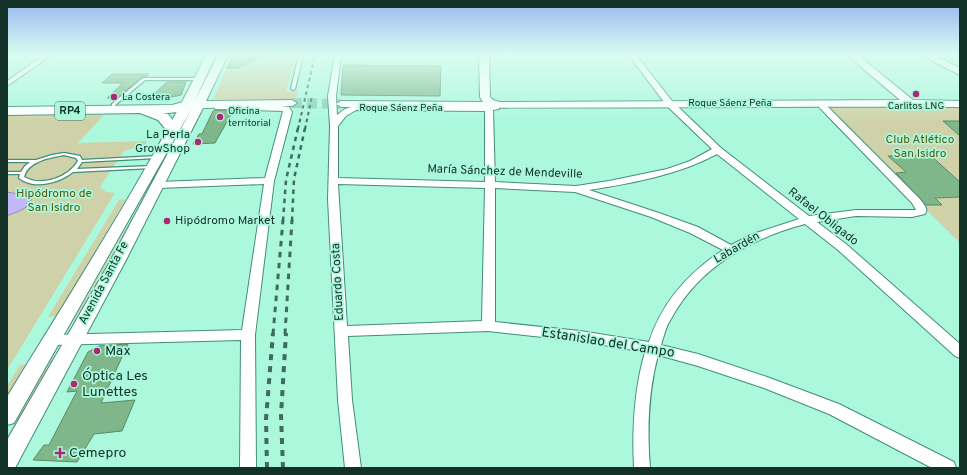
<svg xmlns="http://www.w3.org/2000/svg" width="967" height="475" font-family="Overpass,sans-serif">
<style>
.green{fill:#cfd2a8}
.water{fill:#c1b9f7;stroke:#8c90b9}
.building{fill:#7fb78b;stroke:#578d64}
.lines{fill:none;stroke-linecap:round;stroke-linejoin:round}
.secondary-tunnel{stroke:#8cd0b9;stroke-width:10;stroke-dasharray:10 5;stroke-linecap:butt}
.service-casing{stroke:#428e77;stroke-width:2.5}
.minor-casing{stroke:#428e77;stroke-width:2}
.secondary-casing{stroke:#428e77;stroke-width:2}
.primary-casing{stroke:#428e77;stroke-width:2}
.service{fill:#fff;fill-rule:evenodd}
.minor{fill:#fff;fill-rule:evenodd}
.secondary{fill:#fff;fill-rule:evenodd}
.primary{fill:#fff;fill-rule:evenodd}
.rail-far3{stroke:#3f6c5d;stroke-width:2;stroke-dasharray:3.5 3.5;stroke-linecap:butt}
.rail-far2{stroke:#3f6c5d;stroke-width:2.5;stroke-dasharray:4.5 4.5;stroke-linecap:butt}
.rail-far1{stroke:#3f6c5d;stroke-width:3;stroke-dasharray:5.5 5.5;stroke-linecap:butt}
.rail{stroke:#3f6c5d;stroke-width:4;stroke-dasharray:6 6;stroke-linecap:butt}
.poi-dot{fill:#ab2873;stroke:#abf8dd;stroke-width:1.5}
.labels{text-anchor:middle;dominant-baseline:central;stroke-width:3.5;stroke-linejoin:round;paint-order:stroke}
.far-poi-label{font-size:10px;fill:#123228;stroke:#abf8dd;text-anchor:start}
.far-street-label{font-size:10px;fill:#123228;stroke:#abf8dd}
.shield{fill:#abf8dd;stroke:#406d5e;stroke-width:1}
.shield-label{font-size:11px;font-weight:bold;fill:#123228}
.poi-label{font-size:12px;fill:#123228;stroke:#abf8dd;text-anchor:end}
.park-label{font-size:12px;fill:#5a5b0e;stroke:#abf8dd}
.street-label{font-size:12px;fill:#123228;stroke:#abf8dd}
.near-street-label{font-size:14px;fill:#123228;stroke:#abf8dd}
.near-poi-label{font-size:14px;fill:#123228;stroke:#abf8dd;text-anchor:start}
</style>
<rect width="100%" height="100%" fill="#abf8dd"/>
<!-- green -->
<path class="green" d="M 255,55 L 296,55 L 286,91 L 298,91 L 296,99 L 213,99 L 227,68 L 237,68 Z
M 960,107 L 960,243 L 823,108 Z
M 104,115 L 78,143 L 147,141 L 145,145 L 124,151 L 100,187 L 106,192 L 115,193 L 7,370 L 7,116 Z
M 144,197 L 146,197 L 75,322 L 73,322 Z
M 126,199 L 57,316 L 48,317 L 119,200 Z
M 51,358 L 53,358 L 7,441 L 7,437 Z
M 27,364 L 7,397 L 7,386 L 20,365 Z"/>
<!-- water -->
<path class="water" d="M 7,192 L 31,196 C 34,208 15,212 7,216 Z"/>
<!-- building -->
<path class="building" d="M 233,55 L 266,55 L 237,68 L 227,68 Z
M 343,65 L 441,66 L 440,96 L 341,95 Z
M 112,74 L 149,74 L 147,76 L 142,77 L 117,98 L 107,98 L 123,83 L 102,83 Z
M 167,82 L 186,82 L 181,95 L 172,97 L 150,98 Z
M 215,110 L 233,111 L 215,143 L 193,144 L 199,134 L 202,134 L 213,111 Z
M 943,121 L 960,121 L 960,136 Z
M 930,155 L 960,182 L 960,197 L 935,198 L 942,205 L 926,205 L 896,173 L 906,172 L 888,156 Z
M 128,344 L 101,403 L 135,400 L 122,431 L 94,434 L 77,462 L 33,460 L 44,445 L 49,445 L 77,391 L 67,392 L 88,352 L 99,346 Z"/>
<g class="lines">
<!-- secondary-tunnel -->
<path class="secondary-tunnel" d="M 292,103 L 341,104"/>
<!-- service casing -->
<g class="service-casing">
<path id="service" d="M 299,55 L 303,55 L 295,89 L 293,90 L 291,89 Z
M 143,78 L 199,78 L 201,79 L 199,80 L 145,80 L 114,106 L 112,106 L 112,104 Z
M 64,153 L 80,156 L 82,160 L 157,156 L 159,157 L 157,158 L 82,162 L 77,169 L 152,166 L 154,167 L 152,168 L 73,172 C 59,183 34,190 19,178 L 20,174 L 7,174 L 7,172 L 21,172 L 25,166 L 30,162 L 7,162 L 7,160 L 36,160 L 52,155 ZM 64,155 L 76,158 L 78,161 C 68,178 41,187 24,177 C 28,161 49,158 64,155 Z"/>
</g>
<!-- minor casing -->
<g class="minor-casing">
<path id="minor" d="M 44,55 L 52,55 L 7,86 L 7,81 Z
M 335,55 L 341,55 L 336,96 L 337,115 L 345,109 L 355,106 L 489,107 L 499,105 L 499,109 L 493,110 L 495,182 L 576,186 L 609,181 L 667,169 L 690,161 L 712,149 L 666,105 L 629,55 L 636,55 L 672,101 L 721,148 L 809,216 L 856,210 L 916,210 L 912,203 L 815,103 L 816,101 L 822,101 L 920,199 C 923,204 929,208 925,214 L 912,217 L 856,216 L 817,222 L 846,244 L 960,344 L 960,358 L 955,356 L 838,250 L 805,224 C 751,238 698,268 671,319 C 666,326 664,336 661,345 L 698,354 L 767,377 L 839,404 L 954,462 L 956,468 L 932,468 L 829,414 L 764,388 L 698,366 L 658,355 C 648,393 647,429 650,468 L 634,468 C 632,429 634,390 645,352 L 580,341 L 488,331 L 348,336 L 352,400 L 361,468 L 345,468 L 338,400 L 328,199 L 330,126 L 328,96 ZM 356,110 L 485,111 L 485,182 L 338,178 L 338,126 L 346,116 ZM 717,154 L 799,219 L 753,234 L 731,245 L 698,227 L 659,213 L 589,190 C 633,183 678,175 717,154 ZM 338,184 L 485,188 L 482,321 L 347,326 ZM 495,188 L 575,192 L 651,217 L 690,233 L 723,250 C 688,273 662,302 649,342 L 580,331 L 495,322 Z
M 215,105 L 281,106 L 289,107 L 292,112 L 274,181 L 255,335 L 256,468 L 240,468 L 241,340 L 52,345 L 47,344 L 45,340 L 47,336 L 52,335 L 242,330 L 264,184 L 158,188 L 153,185 L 158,182 L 265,178 L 283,111 L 218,109 L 215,109 Z"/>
</g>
<!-- secondary casing -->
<g class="secondary-casing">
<path id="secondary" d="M 206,55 L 216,55 L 194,102 L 218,55 L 228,55 L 206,101 L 292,100 L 297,103 L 292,106 L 203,108 L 126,260 L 15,468 L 7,468 L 7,440 L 111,260 L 192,108 L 14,423 L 7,425 L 7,397 C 75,285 148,173 206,55 Z
M 479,55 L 489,55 L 490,97 L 493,100 L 500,102 L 900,100 L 847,55 L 858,55 L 913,100 L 960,101 L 960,107 C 754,106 547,109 341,107 L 336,104 L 341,101 L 483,102 L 480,97 Z
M 921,55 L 934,55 L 960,68 L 960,75 Z"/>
</g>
<!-- primary casing -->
<g class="primary-casing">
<path id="primary" d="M 187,101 L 191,102 L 193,105 C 187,112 172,113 163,113 L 168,114 L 180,129 L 178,132 L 168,132 L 158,120 L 140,113 L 7,115 L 7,107 L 172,105 Z"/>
</g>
<!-- service -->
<use href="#service" class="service"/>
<!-- minor -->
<use href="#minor" class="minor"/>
<!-- secondary -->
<use href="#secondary" class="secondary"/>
<!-- primary -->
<use href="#primary" class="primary"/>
<!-- rail-far3 -->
<path class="rail-far3" d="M 298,129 L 315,55
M 305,129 L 312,96"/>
<!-- rail-far2 -->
<path class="rail-far2" d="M 283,221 L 286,180 L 298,128
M 292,221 L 294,179 L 305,128"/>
<!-- rail-far1 -->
<path class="rail-far1" d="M 273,334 L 283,220
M 285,334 L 292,220"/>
<!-- rail -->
<path class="rail" d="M 267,468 L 266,419 L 273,333
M 283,468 L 281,415 L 286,333"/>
</g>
<!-- sky -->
<linearGradient id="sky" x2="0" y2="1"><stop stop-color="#98b6ee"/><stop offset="0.45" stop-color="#d9fcf0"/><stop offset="1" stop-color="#d9fcf0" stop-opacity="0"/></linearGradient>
<rect width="967" height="122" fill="url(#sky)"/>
<!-- markers -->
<g class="poi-dot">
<circle cx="916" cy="94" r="4"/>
<circle cx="114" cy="97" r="4"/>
<circle cx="220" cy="117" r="4"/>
<circle cx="198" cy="142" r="4"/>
<circle cx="167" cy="221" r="4"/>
<circle cx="97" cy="351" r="4"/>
<circle cx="74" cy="384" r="4"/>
<path d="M58 447h4v4h4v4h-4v4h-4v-4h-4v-4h4z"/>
</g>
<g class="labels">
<!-- far-poi labels -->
<g class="far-poi-label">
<text x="122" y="97">La Costera</text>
<text x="916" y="106" text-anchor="middle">Carlitos LNG</text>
<text x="228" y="111">Oficina<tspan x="228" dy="12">territorial</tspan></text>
</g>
<!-- far-street labels -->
<g class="far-street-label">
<text x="730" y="103">Roque Sáenz Peña</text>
<text x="401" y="108">Roque Sáenz Peña</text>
</g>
<!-- shield labels -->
<rect class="shield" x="55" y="102" width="30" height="18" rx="3"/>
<g class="shield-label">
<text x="70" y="111">RP4</text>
</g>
<!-- poi labels -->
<g class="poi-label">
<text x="190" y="135">La Perla<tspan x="190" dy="14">GrowShop</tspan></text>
<text x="175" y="221" text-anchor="start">Hipódromo Market</text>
</g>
<!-- park labels -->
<g class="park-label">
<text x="920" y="140">Club Atlético<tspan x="920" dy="14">San Isidro</tspan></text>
<text x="54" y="194">Hipódromo de<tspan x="54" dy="14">San Isidro</tspan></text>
</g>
<!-- street labels -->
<g class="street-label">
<text transform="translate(505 172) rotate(2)">María Sánchez de Mendeville</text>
<text transform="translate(823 217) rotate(38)">Rafael Obligado</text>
<text transform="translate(737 248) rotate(-30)">Labardén</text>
<text transform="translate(338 282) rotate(-93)">Eduardo Costa</text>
<text transform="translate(104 283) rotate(-62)">Avenida Santa Fe</text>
</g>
<!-- near-street labels -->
<g class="near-street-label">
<text transform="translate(608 343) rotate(9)">Estanislao del Campo</text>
</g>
<!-- near-poi labels -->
<g class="near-poi-label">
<text x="105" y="351">Max</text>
<text x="82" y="376">Óptica Les<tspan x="82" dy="16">Lunettes</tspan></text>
<text x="69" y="453">Cemepro</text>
</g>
</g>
<!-- border -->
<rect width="967" height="475" fill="none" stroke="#123228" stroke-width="16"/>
</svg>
